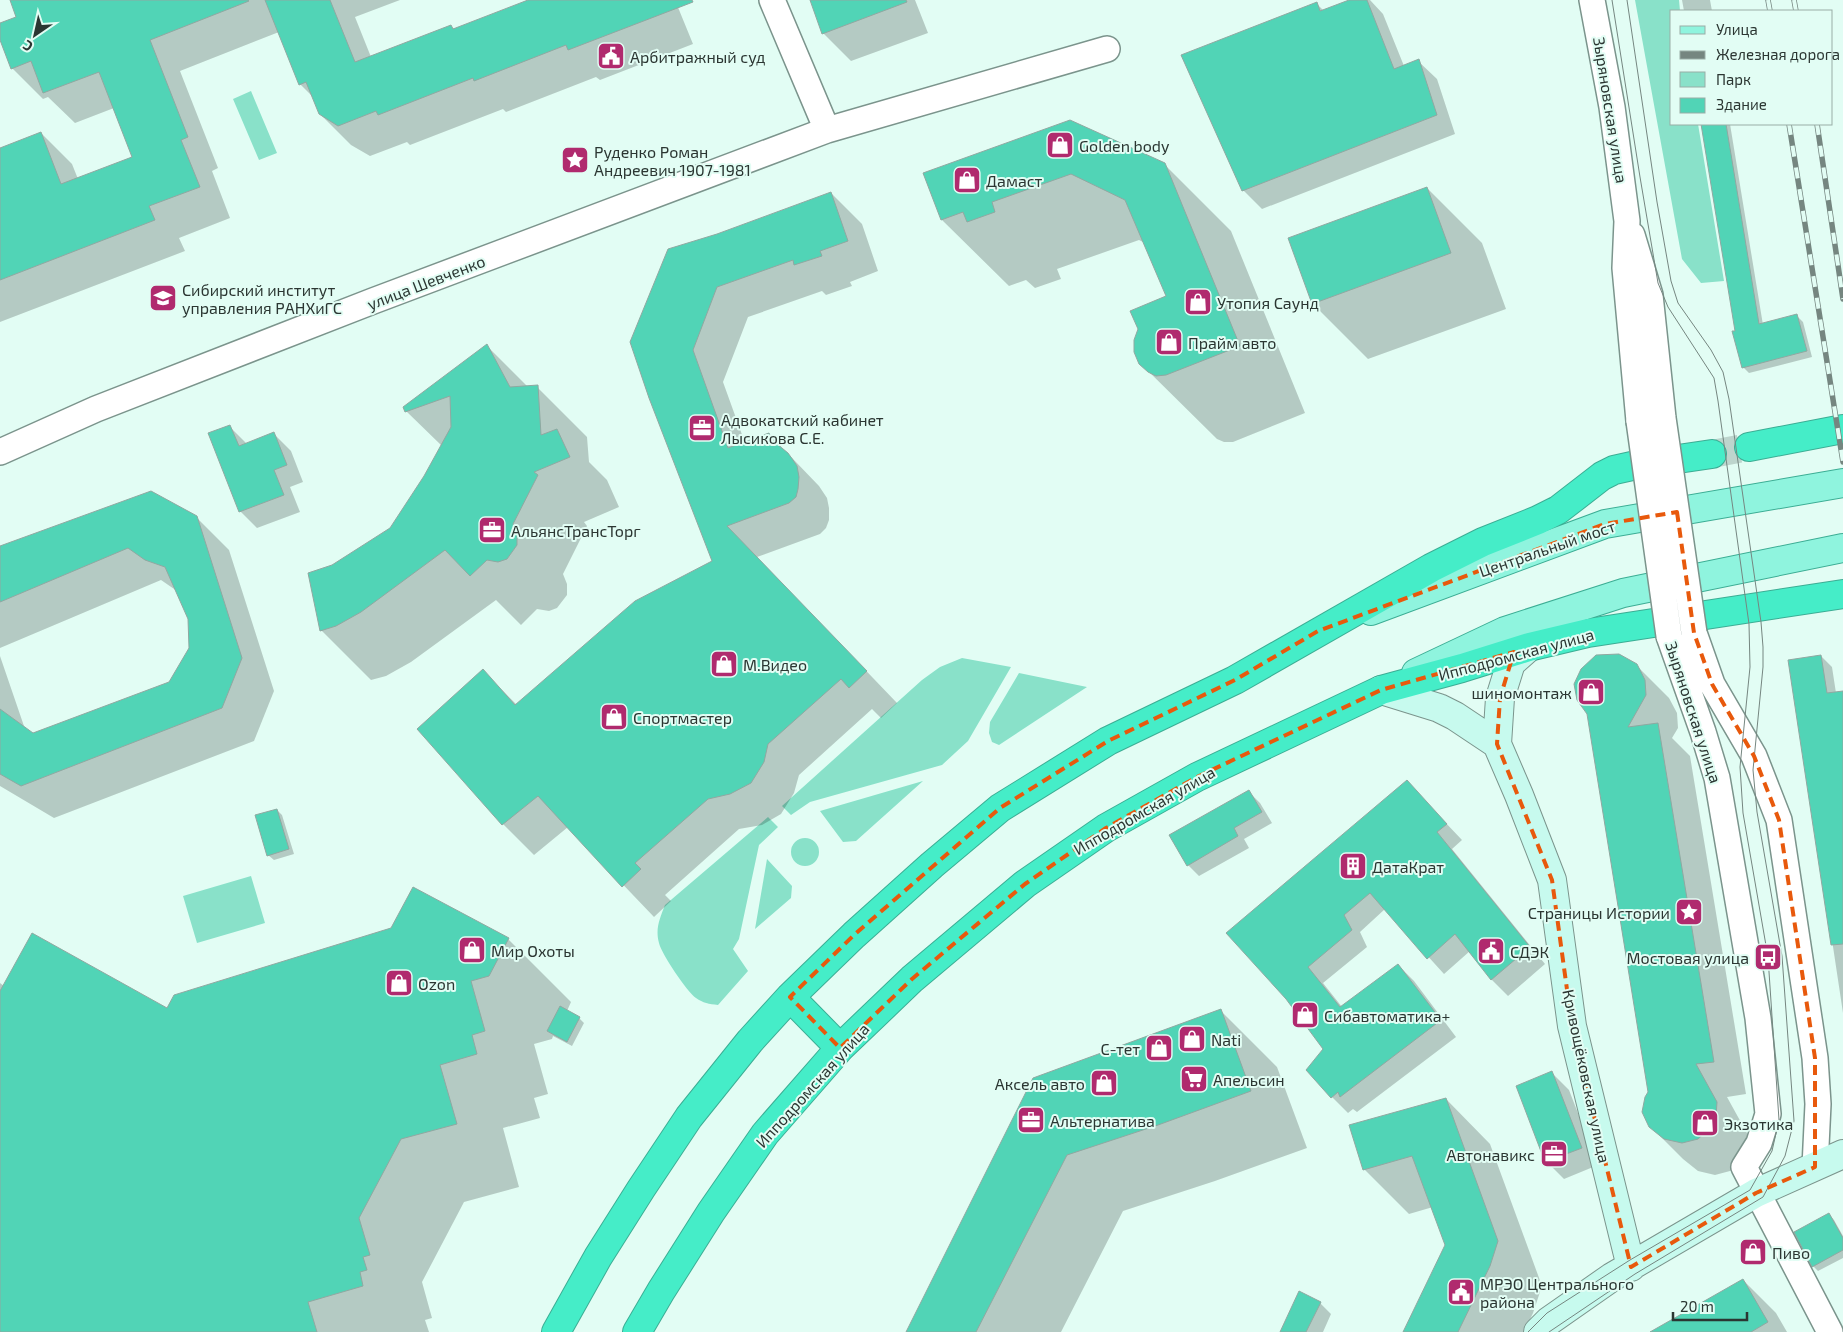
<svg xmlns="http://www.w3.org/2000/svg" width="1843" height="1332" font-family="'Exo 2',sans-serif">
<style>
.green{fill:#89e1c9}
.shadow{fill:#0003}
.building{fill:#51d4b6;stroke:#90a8a1}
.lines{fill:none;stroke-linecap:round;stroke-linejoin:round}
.highway-tunnel{stroke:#bdd5cd;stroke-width:28;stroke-dasharray:28 14;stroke-linecap:butt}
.street-casing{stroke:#7b948c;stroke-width:28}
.secondary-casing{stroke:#7b948c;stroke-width:30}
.primary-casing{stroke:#3cad94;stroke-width:30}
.highway-casing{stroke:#3cad94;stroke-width:30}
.street{stroke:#fff;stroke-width:25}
.secondary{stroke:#c7faee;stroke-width:28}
.primary{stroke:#8ff4de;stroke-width:28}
.highway{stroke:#45edc8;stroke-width:28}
.tram{stroke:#758680;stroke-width:1}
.rail-casing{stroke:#758680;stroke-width:5.5}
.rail{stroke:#e2fdf4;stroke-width:4;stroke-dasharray:11;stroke-linecap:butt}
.street-bridge-casing{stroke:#7b948c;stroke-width:28;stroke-linecap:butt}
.street-bridge{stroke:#fff;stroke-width:25}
.marked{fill:none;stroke:#e8590c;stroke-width:4;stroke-dasharray:10 6;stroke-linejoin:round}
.labels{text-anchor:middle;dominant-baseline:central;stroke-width:4;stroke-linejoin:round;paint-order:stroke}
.poi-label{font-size:16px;fill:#2b3632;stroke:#e2fdf4;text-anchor:start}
.street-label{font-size:16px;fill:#2b3632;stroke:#e2fdf4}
</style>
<rect width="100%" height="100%" fill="#e2fdf4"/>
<!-- green -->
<path class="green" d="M 1635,0 L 1679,0 L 1680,11 L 1672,11 L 1672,124 L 1698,124 L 1724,281 L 1701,283 L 1682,259 Z
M 251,91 L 277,153 L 259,160 L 233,99 Z
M 962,658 L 1011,667 L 968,741 L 942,765 L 810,802 L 791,815 L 782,806 L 922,680 L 940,667 Z
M 1019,673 L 1087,687 L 999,745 L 992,742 L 989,733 L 990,722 Z
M 923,781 L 856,841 L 843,842 L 820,811 Z
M 768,817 L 778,827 L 759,845 L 739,939 L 733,949 L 748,971 L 718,1005 C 709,1004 703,1003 696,998 C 687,992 661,953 659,943 C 655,929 660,918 665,905 Z
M791 852a14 14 0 1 1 28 0a14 14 0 1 1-28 0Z
M 767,859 L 792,886 L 791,898 L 755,929 Z
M 251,876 L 265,923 L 197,943 L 183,896 Z"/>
<!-- shadow -->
<path class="shadow" d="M 11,0 L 400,0 L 355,17 L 371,57 L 451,26 L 455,30 L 531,0 L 675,0 L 693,44 L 600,80 L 596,77 L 506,112 L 503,109 L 410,145 L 407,142 L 370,156 L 351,145 L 320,114 L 314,98 L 300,84 L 279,32 L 180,71 L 218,168 L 212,171 L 230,218 L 179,238 L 185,251 L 0,322 L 0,149 L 41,133 L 72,164 L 78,179 L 133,158 L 114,108 L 75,123 L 48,97 L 43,99 L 12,68 L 0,36 L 0,24 L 18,17 Z
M 811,0 L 915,0 L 928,33 L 851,61 L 823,33 Z
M 1352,0 L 1370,0 L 1383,14 L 1404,66 L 1418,61 L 1437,79 L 1455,134 L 1262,209 L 1243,190 L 1317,4 L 1324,11 Z
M 1682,0 L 1710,0 L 1712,11 L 1684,11 Z
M 1702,124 L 1730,124 L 1763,325 L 1797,316 L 1803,322 L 1812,357 L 1749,373 L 1743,367 Z
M 1164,164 L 1231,231 L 1305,413 L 1233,442 L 1224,442 L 1217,439 L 1140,363 L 1168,296 L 1145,243 L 1139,240 L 1057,269 L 1061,279 L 1035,288 L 1026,280 L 1009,286 L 942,220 L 925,174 Z
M 1427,188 L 1482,243 L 1506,309 L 1368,359 L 1313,304 L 1289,239 Z
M 831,193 L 862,224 L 878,271 L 850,282 L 852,286 L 826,295 L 822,291 L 748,317 L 723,382 L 745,443 L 769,434 L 819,486 L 827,498 L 829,508 L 829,520 L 826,528 L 820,534 L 757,557 L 897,703 L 881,718 L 872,709 L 799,775 L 794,793 L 781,814 L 762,825 L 739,829 L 665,895 L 671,901 L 654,917 L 568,827 L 534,855 L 503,824 L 483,671 L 517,705 L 713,561 L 650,398 L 718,235 Z
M 487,346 L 528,387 L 537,387 L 587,437 L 589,462 L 607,480 L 619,507 L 584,522 L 587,526 L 563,574 L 567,584 L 567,595 L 557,608 L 549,611 L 537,609 L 521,625 L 496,600 L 411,662 L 386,676 L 371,680 L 321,630 L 332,567 L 391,529 L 425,477 L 442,446 L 406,411 Z
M 229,426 L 247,444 L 274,434 L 291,451 L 303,482 L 290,487 L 300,512 L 257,528 L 240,511 Z
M 196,517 L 229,550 L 274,691 L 254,741 L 54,818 L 0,786 L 0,656 L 25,729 L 32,734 L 170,683 L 190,649 L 189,618 L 177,591 L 161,580 L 0,648 L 0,548 Z
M 1821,656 L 1832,667 L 1836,693 L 1843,694 L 1843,1013 L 1790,661 Z
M 1636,665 L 1669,698 L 1677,713 L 1678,728 L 1672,738 L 1690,756 L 1746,1094 L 1727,1097 L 1748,1135 L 1742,1161 L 1730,1171 L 1715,1175 L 1698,1171 L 1683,1159 L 1650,1126 L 1649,1092 L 1588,713 Z
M 1407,782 L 1462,840 L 1452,849 L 1545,964 L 1508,996 L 1492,980 L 1470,951 L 1444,974 L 1385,909 L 1360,932 L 1367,947 L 1323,983 L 1342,1007 L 1398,965 L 1414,981 L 1456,1037 L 1357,1112 L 1353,1109 L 1348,1113 L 1332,1097 L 1325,1049 L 1287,998 Z
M 1249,792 L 1260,803 L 1272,823 L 1244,839 L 1249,848 L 1199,876 L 1188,865 Z
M 277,810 L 282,815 L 294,854 L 274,860 L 268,855 Z
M 508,939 L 571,1002 L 567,1011 L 579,1018 L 584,1023 L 572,1046 L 553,1036 L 552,1039 L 534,1044 L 548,1094 L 534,1098 L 540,1118 L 503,1128 L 519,1187 L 464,1202 L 422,1282 L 432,1318 L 425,1320 L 429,1332 L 0,1332 L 0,983 L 4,986 L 168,1010 Z
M 1221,1011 L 1277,1067 L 1307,1148 L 1215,1181 L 1123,1211 L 1061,1332 L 908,1332 L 1034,1079 Z
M 1552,1073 L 1569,1090 L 1598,1165 L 1564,1179 L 1547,1162 L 1517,1086 Z
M 1446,1099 L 1490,1144 L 1542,1286 L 1533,1313 L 1524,1332 L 1405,1332 L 1447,1245 L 1433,1207 L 1409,1214 L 1364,1169 Z
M 1829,1214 L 1834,1220 L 1843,1236 L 1843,1258 L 1818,1271 L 1813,1266 Z
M 1743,1280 L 1776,1313 L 1787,1332 L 1652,1332 Z
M 1320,1303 L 1331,1314 L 1323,1332 L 1286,1332 Z"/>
<!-- building -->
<path class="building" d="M 10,0 L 248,0 L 249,1 L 150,40 L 188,137 L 181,140 L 200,187 L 149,206 L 155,220 L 0,280 L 0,148 L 41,132 L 61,184 L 132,157 L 99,72 L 43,93 L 31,61 L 11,69 L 0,40 L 0,23 L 16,17 Z
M 265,0 L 330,0 L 355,62 L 451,25 L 453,29 L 528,0 L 692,0 L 693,2 L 568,50 L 566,45 L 474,81 L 473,78 L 378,115 L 376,111 L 338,126 L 319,114 L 306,82 L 299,85 Z
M 810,0 L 906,0 L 907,2 L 822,34 Z
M 1349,0 L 1367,0 L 1394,69 L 1419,59 L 1437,115 L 1242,191 L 1181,55 L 1317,2 L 1320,11 Z
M 1070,120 L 1165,163 L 1240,346 L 1166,375 L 1156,376 L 1148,372 L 1139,364 L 1134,352 L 1134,340 L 1138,329 L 1130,311 L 1166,296 L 1125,200 L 1071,174 L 992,202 L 995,212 L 967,222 L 963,212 L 941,220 L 923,173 Z
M 1701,124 L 1726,124 L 1759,324 L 1797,314 L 1807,351 L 1742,368 L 1732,331 L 1735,331 Z
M 1427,187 L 1451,253 L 1312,304 L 1288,238 Z
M 831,192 L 848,241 L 820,251 L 822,256 L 794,265 L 793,260 L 717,287 L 693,350 L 728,448 L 769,433 L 772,440 L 788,453 L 793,460 L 797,466 L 799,477 L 798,489 L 796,497 L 789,503 L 727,526 L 867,671 L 849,688 L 841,679 L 768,744 L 764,762 L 751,783 L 730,794 L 708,799 L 635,863 L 641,869 L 622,887 L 538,796 L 502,825 L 417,729 L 483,669 L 515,705 L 635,601 L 712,561 L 649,398 L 630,342 L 668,249 L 717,234 Z
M 487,344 L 510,387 L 538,385 L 541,435 L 557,429 L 570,457 L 534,472 L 538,475 L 513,524 L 517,533 L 517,545 L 507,559 L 498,562 L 487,560 L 470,576 L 445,550 L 361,612 L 336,626 L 320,631 L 308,573 L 332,565 L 390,528 L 424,476 L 451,427 L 450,396 L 405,412 L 403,407 Z
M 230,425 L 239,446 L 274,432 L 287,465 L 274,470 L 284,495 L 239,512 L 208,433 Z
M 151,491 L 197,516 L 242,658 L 222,708 L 21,786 L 0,774 L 0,709 L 33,733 L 169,682 L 189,648 L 188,619 L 165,567 L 145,560 L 128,548 L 0,602 L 0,546 Z
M 1619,654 L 1637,664 L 1645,680 L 1646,695 L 1628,727 L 1658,723 L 1714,1062 L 1696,1064 L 1717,1102 L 1716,1116 L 1709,1129 L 1698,1139 L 1682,1143 L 1664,1139 L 1649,1127 L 1642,1112 L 1645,1097 L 1648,1092 L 1587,714 L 1577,700 L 1574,684 L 1581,669 L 1596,655 Z
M 1821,655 L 1827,693 L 1843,691 L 1843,944 L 1831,945 L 1788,660 Z
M 1407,780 L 1447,824 L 1437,832 L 1530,947 L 1491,980 L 1455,934 L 1427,959 L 1370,893 L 1344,915 L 1352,930 L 1308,967 L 1340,1007 L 1398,964 L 1441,1020 L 1340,1097 L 1338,1092 L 1331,1098 L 1306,1070 L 1323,1049 L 1286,999 L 1226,933 Z
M 1249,790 L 1262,812 L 1234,828 L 1238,836 L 1187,866 L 1169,835 Z
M 277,809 L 289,849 L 267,856 L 255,815 Z
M 413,887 L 509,938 L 489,976 L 471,981 L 485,1031 L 472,1035 L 477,1054 L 440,1065 L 457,1124 L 401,1139 L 359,1218 L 370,1255 L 363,1257 L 367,1270 L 360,1272 L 363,1286 L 308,1302 L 317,1332 L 0,1332 L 0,991 L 32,933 L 167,1008 L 174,995 L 391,928 Z
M 560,1006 L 580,1017 L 567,1042 L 547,1031 Z
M 1221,1009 L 1251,1091 L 1158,1125 L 1067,1155 L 976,1332 L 906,1332 L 1033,1078 Z
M 1552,1071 L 1582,1148 L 1545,1162 L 1516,1086 Z
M 1446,1098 L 1498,1241 L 1490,1266 L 1458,1332 L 1403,1332 L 1445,1245 L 1412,1156 L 1363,1170 L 1349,1125 Z
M 1829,1213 L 1843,1238 L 1843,1250 L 1812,1267 L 1794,1232 Z
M 1743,1279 L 1768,1322 L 1751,1332 L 1650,1332 Z
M 1299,1291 L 1321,1302 L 1306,1332 L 1280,1332 Z"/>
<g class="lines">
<!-- highway-tunnel -->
<path class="highway-tunnel" d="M 1712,454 L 1749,447"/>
<!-- street casing -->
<g class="street-casing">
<path id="street" d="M 772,0 L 827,130
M 1592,0 L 1612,107 L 1627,221 L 1625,268 L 1639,421
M 1632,235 L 1650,295 L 1663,418
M 0,452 L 96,409 L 373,301 L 827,130 L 1107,49
M 1694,633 L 1712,684 L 1754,756 L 1779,820 L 1815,1058 L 1818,1104 L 1815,1167
M 1669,636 L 1703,732 L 1717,778 L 1758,1018 L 1768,1114 L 1759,1143 L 1744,1167 L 1830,1332"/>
</g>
<!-- secondary casing -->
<g class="secondary-casing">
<path id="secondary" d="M 1529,647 L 1511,663 L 1500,698 L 1497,744 L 1519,795 L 1552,880 L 1572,1026 L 1631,1267
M 1381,690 L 1439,708 L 1455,716 L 1497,744
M 1538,1332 L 1549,1321 L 1612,1277 L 1756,1193 L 1843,1154"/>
</g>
<!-- primary casing -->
<g class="primary-casing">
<path id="primary" d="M 1371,611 L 1605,524 L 1843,483
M 1416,673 L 1505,631 L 1623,593 L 1843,548"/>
</g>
<!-- highway casing -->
<g class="highway-casing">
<path id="highway" d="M 1749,447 L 1843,429
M 1678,459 L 1712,454
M 790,997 L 840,1048
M 556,1332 L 598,1257 L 641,1189 L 689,1117 L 750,1041 L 790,997 L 854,935 L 932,865 L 1000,808 L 1108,741 L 1235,680 L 1431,568 L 1483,542 L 1538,520 L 1558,510 L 1602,476 L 1614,470 L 1632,466
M 637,1332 L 661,1291 L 711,1212 L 765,1134 L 840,1048 L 912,979 L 1025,884 L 1106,828 L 1197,777 L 1381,690 L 1462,668 L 1529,647 L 1588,633 L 1843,594"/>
</g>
<!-- street -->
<use href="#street" class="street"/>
<!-- secondary -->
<use href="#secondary" class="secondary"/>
<!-- primary -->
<use href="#primary" class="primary"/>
<!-- highway -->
<use href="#highway" class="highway"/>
<!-- tram -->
<path class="tram" d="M 1528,1332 L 1547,1313 L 1630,1260 L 1750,1190 L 1772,1151 L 1779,1120 L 1768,957 L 1743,813 L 1740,767 L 1750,667 L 1749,624 L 1718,401 L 1714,378 L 1668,307 L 1658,283 L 1640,177 L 1612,0
M 1549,1332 L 1635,1274 L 1763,1197 L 1785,1156 L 1794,1121 L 1782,956 L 1757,812 L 1753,770 L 1763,667 L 1763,647 L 1761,622 L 1729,399 L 1723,372 L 1711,350 L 1678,303 L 1671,281 L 1657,202 L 1627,0"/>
<!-- rail casing -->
<g class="rail-casing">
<path id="rail" d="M 1768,0 L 1770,11
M 1794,0 L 1796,11
M 1789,124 L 1843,462
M 1817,124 L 1843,299"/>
</g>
<!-- rail -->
<use href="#rail" class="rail"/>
<!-- street-bridge casing -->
<g class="street-bridge-casing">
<path id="street-bridge" d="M 1663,418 L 1694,633
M 1639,421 L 1669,636"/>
</g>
<!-- street-bridge -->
<use href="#street-bridge" class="street-bridge"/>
</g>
<!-- marked area -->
<path class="marked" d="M 1677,512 L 1694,633 L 1712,684 L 1754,756 L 1779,820 L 1815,1058 L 1815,1167 L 1756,1193 L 1631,1267 L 1572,1026 L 1552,880 L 1497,744 L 1500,698 L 1514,652 L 1381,690 L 1197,777 L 1106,828 L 1025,884 L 912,979 L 840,1048 L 790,997 L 854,935 L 1000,808 L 1108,741 L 1235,680 L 1318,631 L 1605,524 Z"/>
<!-- icons -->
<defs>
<g id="civic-square" transform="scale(1.4375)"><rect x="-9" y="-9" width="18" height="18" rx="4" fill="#b02a6e" stroke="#e2fdf4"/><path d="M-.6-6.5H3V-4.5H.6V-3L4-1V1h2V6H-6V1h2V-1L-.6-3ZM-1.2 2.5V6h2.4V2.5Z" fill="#fff"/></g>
<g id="shop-square" transform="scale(1.4375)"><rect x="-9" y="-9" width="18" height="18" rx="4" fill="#b02a6e" stroke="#e2fdf4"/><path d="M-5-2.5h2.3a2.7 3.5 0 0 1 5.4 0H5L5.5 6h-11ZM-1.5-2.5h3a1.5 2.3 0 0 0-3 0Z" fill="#fff"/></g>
<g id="sight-square" transform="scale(1.4375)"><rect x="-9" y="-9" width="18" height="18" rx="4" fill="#b02a6e" stroke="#e2fdf4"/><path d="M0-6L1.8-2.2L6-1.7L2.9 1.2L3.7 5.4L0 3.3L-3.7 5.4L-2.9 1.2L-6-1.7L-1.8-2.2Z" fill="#fff"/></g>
<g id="university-square" transform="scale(1.4375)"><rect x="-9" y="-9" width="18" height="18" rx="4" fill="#b02a6e" stroke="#e2fdf4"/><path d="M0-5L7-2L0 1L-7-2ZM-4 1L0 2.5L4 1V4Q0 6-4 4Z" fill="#fff"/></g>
<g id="office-square" transform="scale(1.4375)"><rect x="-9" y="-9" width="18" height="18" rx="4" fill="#b02a6e" stroke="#e2fdf4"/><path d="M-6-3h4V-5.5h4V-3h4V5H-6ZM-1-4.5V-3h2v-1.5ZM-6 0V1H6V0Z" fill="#fff"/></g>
<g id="building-square" transform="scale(1.4375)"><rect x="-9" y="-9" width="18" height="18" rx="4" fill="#b02a6e" stroke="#e2fdf4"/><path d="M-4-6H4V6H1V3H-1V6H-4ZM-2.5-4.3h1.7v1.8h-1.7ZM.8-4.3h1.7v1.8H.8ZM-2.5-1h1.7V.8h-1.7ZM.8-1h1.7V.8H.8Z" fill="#fff"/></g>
<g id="bus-square" transform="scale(1.4375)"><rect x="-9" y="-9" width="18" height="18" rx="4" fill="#b02a6e" stroke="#e2fdf4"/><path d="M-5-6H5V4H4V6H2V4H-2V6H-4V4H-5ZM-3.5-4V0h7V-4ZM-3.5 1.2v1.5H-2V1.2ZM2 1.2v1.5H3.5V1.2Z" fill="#fff"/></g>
<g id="supermarket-square" transform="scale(1.4375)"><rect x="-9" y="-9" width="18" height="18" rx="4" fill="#b02a6e" stroke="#e2fdf4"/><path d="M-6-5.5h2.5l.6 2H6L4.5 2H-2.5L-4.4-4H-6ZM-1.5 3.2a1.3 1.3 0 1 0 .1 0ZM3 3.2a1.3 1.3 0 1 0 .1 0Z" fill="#fff"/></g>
</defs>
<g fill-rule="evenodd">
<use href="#civic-square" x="611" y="56"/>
<use href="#shop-square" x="1060" y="145"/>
<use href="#sight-square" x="575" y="160"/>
<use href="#shop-square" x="967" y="180"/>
<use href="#university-square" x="163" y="298"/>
<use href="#shop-square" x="1198" y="302"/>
<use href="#shop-square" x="1169" y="342"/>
<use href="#office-square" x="702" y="428"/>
<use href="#office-square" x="492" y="530"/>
<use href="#shop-square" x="724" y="664"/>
<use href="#shop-square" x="1591" y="692"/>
<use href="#shop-square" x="614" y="717"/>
<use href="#building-square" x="1353" y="866"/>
<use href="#sight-square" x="1689" y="912"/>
<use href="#shop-square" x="472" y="950"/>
<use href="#civic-square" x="1491" y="951"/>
<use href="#bus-square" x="1768" y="957"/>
<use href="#shop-square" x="399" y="983"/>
<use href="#shop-square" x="1305" y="1015"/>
<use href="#shop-square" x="1192" y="1039"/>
<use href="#shop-square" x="1159" y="1048"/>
<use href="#supermarket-square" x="1194" y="1079"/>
<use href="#shop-square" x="1104" y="1083"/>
<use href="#office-square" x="1031" y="1120"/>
<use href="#shop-square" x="1705" y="1123"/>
<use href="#office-square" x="1554" y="1154"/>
<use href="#shop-square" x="1753" y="1252"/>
<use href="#civic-square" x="1461" y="1292"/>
</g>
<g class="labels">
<!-- poi labels -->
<g class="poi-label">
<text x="630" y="56">Арбитражный суд</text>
<text x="1079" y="145">Golden body</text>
<text x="594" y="151">Руденко Роман<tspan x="594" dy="18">Андреевич 1907-1981</tspan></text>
<text x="986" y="180">Дамаст</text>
<text x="182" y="289">Сибирский институт<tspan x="182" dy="18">управления РАНХиГС</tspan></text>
<text x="1217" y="302">Утопия Саунд</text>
<text x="1188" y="342">Прайм авто</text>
<text x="721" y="419">Адвокатский кабинет<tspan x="721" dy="18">Лысикова С.Е.</tspan></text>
<text x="511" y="530">АльянсТрансТорг</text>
<text x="743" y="664">М.Видео</text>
<text x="1572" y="692" text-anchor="end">шиномонтаж</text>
<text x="633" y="717">Спортмастер</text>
<text x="1372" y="866">ДатаКрат</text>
<text x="1670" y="912" text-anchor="end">Страницы Истории</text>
<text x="491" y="950">Мир Охоты</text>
<text x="1510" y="951">СДЭК</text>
<text x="1749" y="957" text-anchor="end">Мостовая улица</text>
<text x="418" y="983">Ozon</text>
<text x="1324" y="1015">Сибавтоматика+</text>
<text x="1211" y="1039">Nati</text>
<text x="1140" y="1048" text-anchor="end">С-тет</text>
<text x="1213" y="1079">Апельсин</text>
<text x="1085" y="1083" text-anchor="end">Аксель авто</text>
<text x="1050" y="1120">Альтернатива</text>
<text x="1724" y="1123">Экзотика</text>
<text x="1535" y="1154" text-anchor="end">Автонавикс</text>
<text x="1772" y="1252">Пиво</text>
<text x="1480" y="1283">МРЭО Центрального<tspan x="1480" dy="18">района</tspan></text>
</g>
<!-- street labels -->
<g class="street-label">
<text transform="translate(1611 110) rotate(81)">Зыряновская улица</text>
<text transform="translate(426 282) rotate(-21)">улица Шевченко</text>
<text transform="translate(1547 548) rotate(-19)">Центральный мост</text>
<text transform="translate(1516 654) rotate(-15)">Ипподромская улица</text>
<text transform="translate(1694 712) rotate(72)">Зыряновская улица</text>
<text transform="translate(1144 810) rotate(-30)">Ипподромская улица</text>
<text transform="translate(1587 1076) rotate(78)">Кривощёковская улица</text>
<text transform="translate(812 1085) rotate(-48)">Ипподромская улица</text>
</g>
</g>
<!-- legend -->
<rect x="1670" y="10" width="162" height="115" fill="#e2fdf4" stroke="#99ada6"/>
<rect x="1680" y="26" width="25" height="8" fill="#8ff4de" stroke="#99ada6"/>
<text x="1716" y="35" font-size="15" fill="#2b3632">Улица</text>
<rect x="1680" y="51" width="25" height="8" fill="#758680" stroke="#99ada6"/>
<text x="1716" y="60" font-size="15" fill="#2b3632">Железная дорога</text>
<rect x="1680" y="72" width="25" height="15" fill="#89e1c9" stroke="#99ada6"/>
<text x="1716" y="85" font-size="15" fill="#2b3632">Парк</text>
<rect x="1680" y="98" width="25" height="15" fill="#51d4b6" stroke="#99ada6"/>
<text x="1716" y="110" font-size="15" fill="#2b3632">Здание</text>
<!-- north arrow -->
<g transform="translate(35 35) rotate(214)" stroke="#e2fdf4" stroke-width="4" paint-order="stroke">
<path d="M0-4L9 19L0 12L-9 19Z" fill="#2b3632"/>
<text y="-8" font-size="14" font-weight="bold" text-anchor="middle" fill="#2b3632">С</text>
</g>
<!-- scale -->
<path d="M1673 1312v8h74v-8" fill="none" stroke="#2b3632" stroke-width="2.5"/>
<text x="1680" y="1312" font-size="15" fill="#2b3632" stroke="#e2fdf4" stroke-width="4" paint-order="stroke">20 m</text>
</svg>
